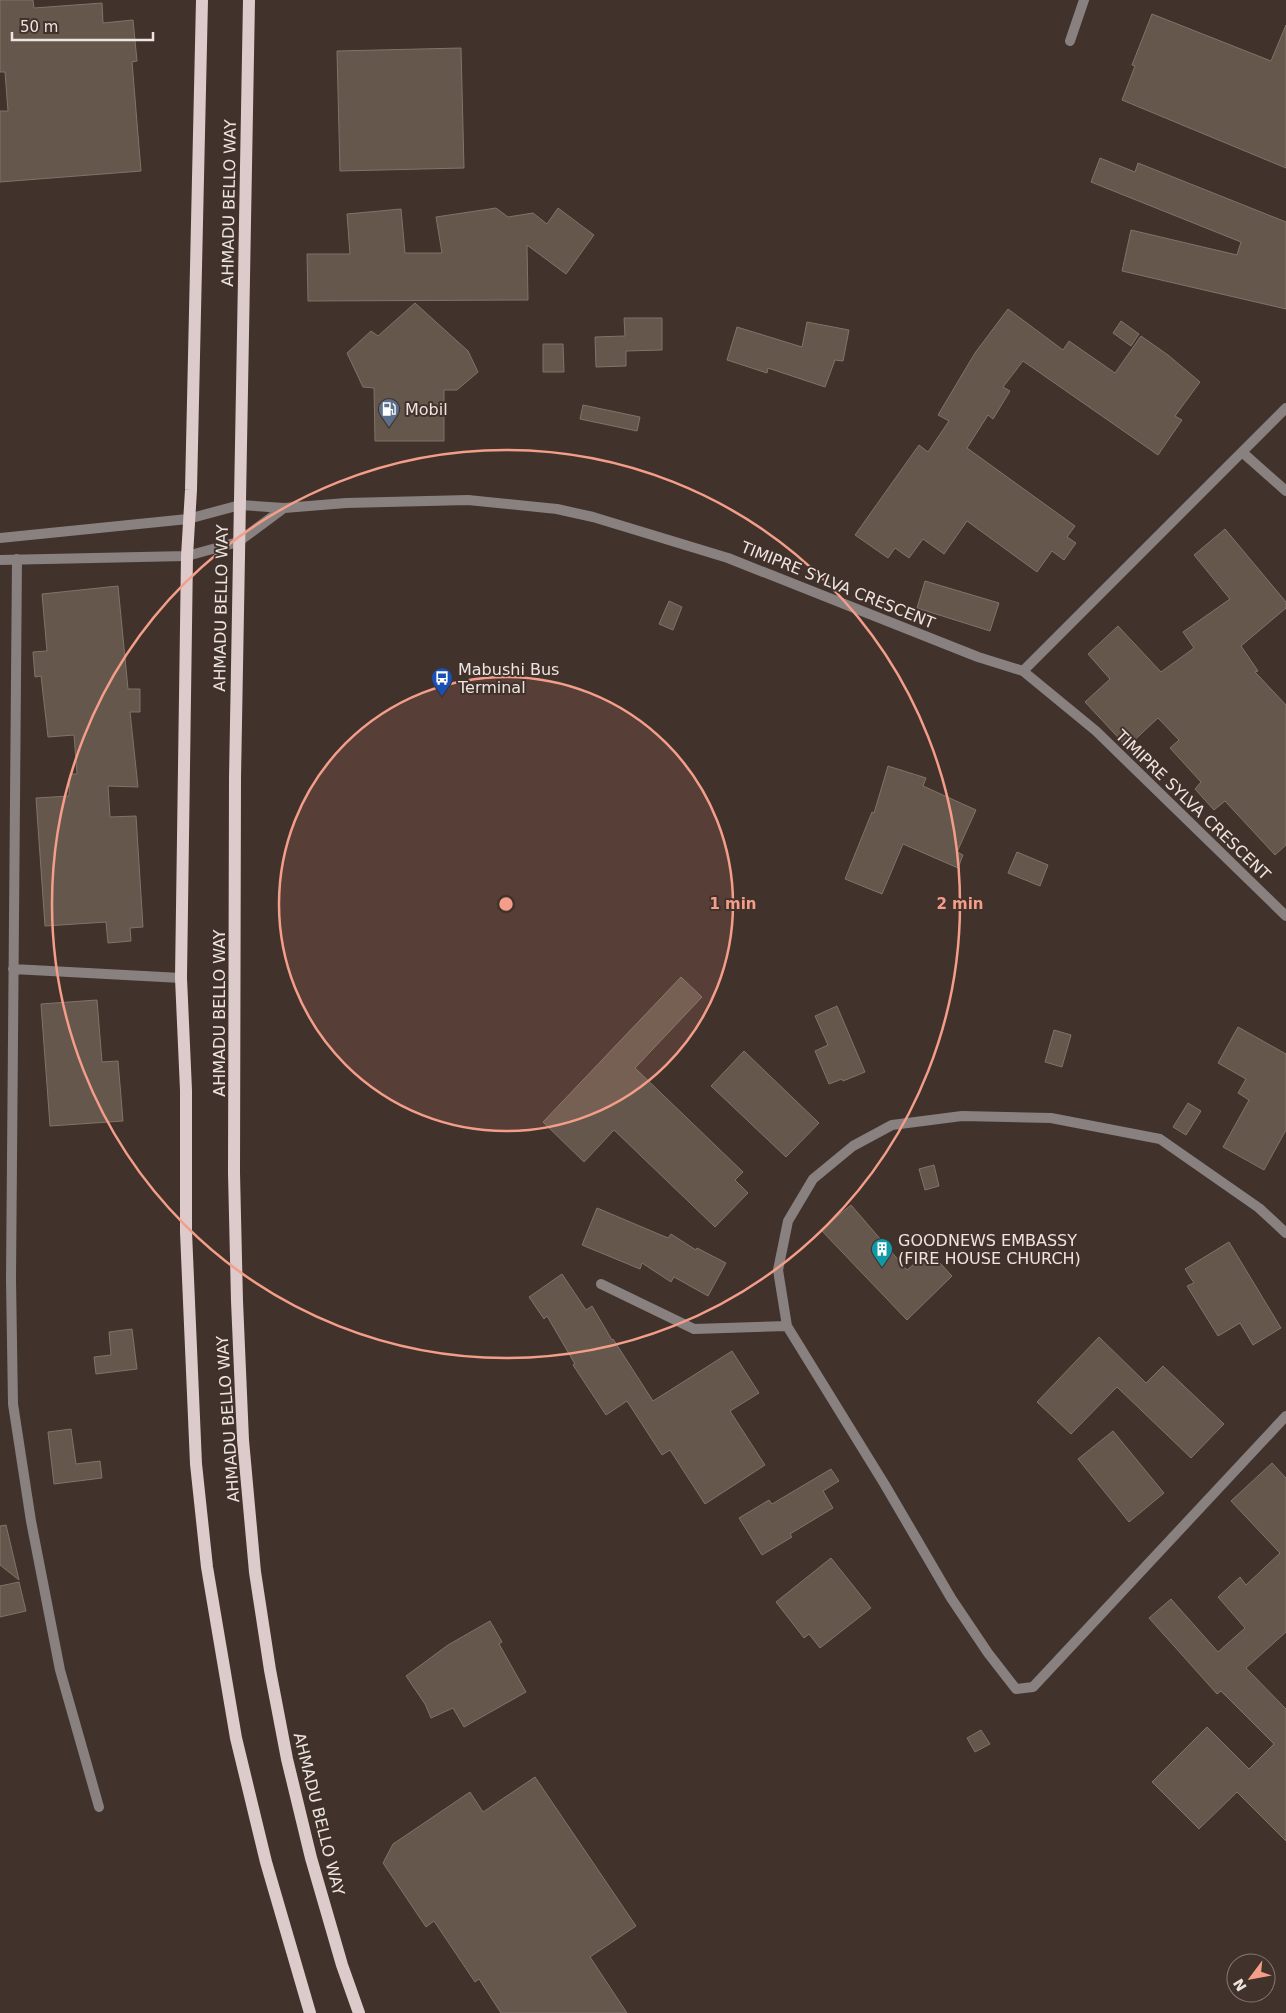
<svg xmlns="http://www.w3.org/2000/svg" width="1286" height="2013" font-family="'DejaVu Sans',sans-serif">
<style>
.building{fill:#65574c;stroke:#817367}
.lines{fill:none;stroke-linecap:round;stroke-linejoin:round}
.minor{stroke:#898080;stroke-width:10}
.tertiary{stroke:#898080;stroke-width:10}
.primary{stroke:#ddcaca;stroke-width:12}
.ring{fill:none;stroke:#f49e89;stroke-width:2.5}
.labels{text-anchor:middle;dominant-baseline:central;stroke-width:4;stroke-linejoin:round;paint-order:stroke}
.street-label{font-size:16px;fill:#eee4e0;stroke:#41322c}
.poi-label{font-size:16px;fill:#eee4e0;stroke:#41322c;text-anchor:start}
.centre{fill:#f49e89;stroke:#41322c;stroke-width:2.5}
.ring-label{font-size:15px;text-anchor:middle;font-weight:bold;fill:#f49e89;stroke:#41322c;stroke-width:4;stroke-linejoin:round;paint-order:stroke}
</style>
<rect width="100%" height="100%" fill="#41322c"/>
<!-- building -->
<path class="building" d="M 0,0 L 33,0 L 34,8 L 102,3 L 103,23 L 133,20 L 137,61 L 132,62 L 141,171 L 0,182 L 0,111 L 8,111 L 5,72 L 0,72 Z
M 1152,14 L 1271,61 L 1286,25 L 1286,168 L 1122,100 L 1135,66 L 1132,65 Z
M 461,48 L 464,168 L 340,171 L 337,51 Z
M 1100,158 L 1135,172 L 1138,163 L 1286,222 L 1286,309 L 1122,271 L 1131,230 L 1237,255 L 1241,242 L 1091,182 Z
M 496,208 L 508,217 L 533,213 L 547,224 L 558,208 L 594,235 L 566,274 L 527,245 L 528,300 L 308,301 L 307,254 L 350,254 L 347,214 L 401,209 L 405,253 L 442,253 L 436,217 Z
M 415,303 L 468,351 L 478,372 L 457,390 L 444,390 L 444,441 L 375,441 L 374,388 L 363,387 L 347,353 L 371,331 L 378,336 Z
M 1008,309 L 1063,350 L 1069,341 L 1115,373 L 1141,336 L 1168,355 L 1200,382 L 1175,416 L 1182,420 L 1158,455 L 1023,361 L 1003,387 L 1010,391 L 993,419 L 988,415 L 967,448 L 1075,526 L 1067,537 L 1076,543 L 1064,560 L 1052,551 L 1037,572 L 967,521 L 944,554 L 923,539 L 909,558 L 895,548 L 888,558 L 855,535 L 919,445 L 928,452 L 949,421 L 938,415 L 975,353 Z
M 624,318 L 662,318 L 662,350 L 626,351 L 626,366 L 596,367 L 595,337 L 625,336 Z
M 1121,321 L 1139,334 L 1131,346 L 1113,333 Z
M 807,322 L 849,330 L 843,361 L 835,360 L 825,387 L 768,368 L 767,373 L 727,360 L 737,327 L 802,347 Z
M 543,344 L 563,344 L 564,372 L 543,372 Z
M 583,405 L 640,417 L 637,431 L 580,419 Z
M 1225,529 L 1286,602 L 1286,608 L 1241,646 L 1258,671 L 1255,672 L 1286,705 L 1286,845 L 1275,855 L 1225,801 L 1214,810 L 1195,789 L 1201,782 L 1170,748 L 1179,740 L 1158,718 L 1127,747 L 1085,702 L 1110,679 L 1088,654 L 1118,626 L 1161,672 L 1194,648 L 1183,632 L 1230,599 L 1194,555 Z
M 925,581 L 999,603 L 990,631 L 917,608 Z
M 118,586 L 128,689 L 140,689 L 140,712 L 130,712 L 138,787 L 108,786 L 110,817 L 136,816 L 143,927 L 130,928 L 131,941 L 108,943 L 106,922 L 45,926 L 36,798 L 69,796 L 70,774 L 77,774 L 74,735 L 48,737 L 41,676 L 35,677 L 33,652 L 47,651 L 42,594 Z
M 669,601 L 682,607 L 673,630 L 659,624 Z
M 888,766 L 926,778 L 923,786 L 976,810 L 957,852 L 963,855 L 958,868 L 903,844 L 882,894 L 845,879 L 872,812 L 874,813 Z
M 1017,852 L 1048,865 L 1040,886 L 1008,873 Z
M 681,977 L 702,997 L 635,1068 L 743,1172 L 735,1180 L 748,1193 L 715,1227 L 614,1130 L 584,1162 L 543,1122 Z
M 97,1000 L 102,1062 L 118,1061 L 123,1121 L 50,1126 L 41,1004 Z
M 837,1006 L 865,1072 L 843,1081 L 842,1079 L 829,1084 L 815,1051 L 828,1045 L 815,1016 Z
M 1238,1027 L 1286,1054 L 1286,1130 L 1264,1170 L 1223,1147 L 1249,1100 L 1238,1093 L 1246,1079 L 1218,1063 Z
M 1054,1030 L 1071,1035 L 1062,1067 L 1045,1062 Z
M 744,1051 L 819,1123 L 786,1157 L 711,1086 Z
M 1188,1103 L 1201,1111 L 1186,1135 L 1173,1127 Z
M 934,1165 L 939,1186 L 925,1190 L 919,1169 Z
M 851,1205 L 907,1270 L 929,1251 L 952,1276 L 907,1320 L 821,1230 Z
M 597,1208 L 668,1238 L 671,1234 L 696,1250 L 697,1248 L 726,1263 L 708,1296 L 674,1277 L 671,1282 L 642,1263 L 640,1269 L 582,1245 Z
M 1229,1242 L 1281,1328 L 1253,1345 L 1240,1323 L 1218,1336 L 1187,1286 L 1194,1283 L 1185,1269 Z
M 562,1274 L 586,1310 L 592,1306 L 612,1340 L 613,1339 L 653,1401 L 732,1351 L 759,1393 L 730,1411 L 765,1465 L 705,1504 L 670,1450 L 662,1455 L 627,1401 L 606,1415 L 573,1365 L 575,1364 L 547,1316 L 544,1319 L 529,1297 Z
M 132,1329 L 137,1369 L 96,1374 L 94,1357 L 111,1355 L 109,1332 Z
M 1099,1337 L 1146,1383 L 1163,1366 L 1224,1424 L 1191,1458 L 1117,1387 L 1071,1434 L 1037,1402 Z
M 71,1429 L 76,1464 L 100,1461 L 102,1478 L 54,1484 L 48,1432 Z
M 1113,1431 L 1164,1493 L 1129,1522 L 1078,1459 Z
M 1272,1463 L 1286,1478 L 1286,1632 L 1246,1668 L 1286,1709 L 1286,1841 L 1237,1792 L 1199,1829 L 1152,1782 L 1207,1727 L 1249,1769 L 1274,1744 L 1221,1691 L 1217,1694 L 1149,1618 L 1171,1599 L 1218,1652 L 1245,1628 L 1218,1597 L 1240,1577 L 1246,1585 L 1280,1553 L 1231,1501 Z
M 831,1469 L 839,1481 L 823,1491 L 833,1508 L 790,1534 L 792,1537 L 762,1555 L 739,1518 L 769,1500 L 772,1504 Z
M 6,1525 L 19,1580 L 0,1565 L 0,1526 Z
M 831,1558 L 871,1608 L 820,1648 L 809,1634 L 804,1638 L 776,1602 Z
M 19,1582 L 26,1611 L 0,1617 L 0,1586 Z
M 490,1621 L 502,1642 L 499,1644 L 526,1692 L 464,1727 L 453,1708 L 431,1718 L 425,1704 L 406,1676 L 448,1645 Z
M 981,1730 L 990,1744 L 975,1752 L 967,1738 Z
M 535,1777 L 636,1926 L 590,1957 L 627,2013 L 501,2013 L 479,1979 L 475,1982 L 434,1921 L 426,1927 L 383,1863 L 393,1844 L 470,1792 L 483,1812 Z"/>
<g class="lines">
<!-- minor -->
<path class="minor" d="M 1070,41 L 1084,0
M 1242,452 L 1286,491
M 17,559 L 11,1280 L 13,1404 L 31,1521 L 60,1670 L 99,1807
M 1023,671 L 1286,408
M 13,969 L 181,978
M 1286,1233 L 1259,1208 L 1160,1139 L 1051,1118 L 962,1116 L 892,1125 L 853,1146 L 813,1179 L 788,1221 L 778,1270 L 787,1326 L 885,1485 L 951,1598 L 988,1653 L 1016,1689 L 1033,1687 L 1286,1416
M 601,1284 L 694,1329 L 787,1326"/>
<!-- tertiary -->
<path class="tertiary" d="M 0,538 L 188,519 L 240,505 L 284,508 L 346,503 L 468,500 L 557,509 L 593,517 L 728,558 L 978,657 L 1023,671 L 1096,731 L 1286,916
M 0,560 L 187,556 L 238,542 L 284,508"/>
<!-- primary -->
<path class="primary" d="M 202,0 L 191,490 L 187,556 L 181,978 L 186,1090 L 186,1232 L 196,1464 L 207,1567 L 236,1738 L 266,1862 L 310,2013
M 249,0 L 235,778 L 234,1173 L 237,1301 L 243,1440 L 255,1572 L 270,1670 L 287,1759 L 311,1858 L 342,1965 L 359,2013"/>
</g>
<!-- distance rings -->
<circle cx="506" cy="904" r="227" fill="#f49e89" fill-opacity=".12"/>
<g class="ring">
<circle cx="506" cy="904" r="227"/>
<circle cx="506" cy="904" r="454"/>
</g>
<!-- icons -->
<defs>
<g id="fuel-pin" transform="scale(1.125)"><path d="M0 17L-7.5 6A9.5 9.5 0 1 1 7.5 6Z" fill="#5c6f8a" stroke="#41322c"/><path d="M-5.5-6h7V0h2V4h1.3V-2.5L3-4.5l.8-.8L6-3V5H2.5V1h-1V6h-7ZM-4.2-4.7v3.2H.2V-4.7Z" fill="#fff"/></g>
<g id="bus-pin" transform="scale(1.125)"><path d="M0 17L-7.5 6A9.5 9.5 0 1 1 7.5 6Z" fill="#1a4fb4" stroke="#41322c"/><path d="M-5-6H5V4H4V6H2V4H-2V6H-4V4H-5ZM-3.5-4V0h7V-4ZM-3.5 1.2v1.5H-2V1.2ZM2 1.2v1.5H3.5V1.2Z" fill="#fff"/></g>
<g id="building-pin" transform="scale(1.125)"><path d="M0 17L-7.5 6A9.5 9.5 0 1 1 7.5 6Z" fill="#0f9aa8" stroke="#41322c"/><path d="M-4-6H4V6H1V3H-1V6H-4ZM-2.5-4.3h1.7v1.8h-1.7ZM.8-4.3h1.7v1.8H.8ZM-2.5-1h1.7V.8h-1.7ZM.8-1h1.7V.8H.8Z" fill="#fff"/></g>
</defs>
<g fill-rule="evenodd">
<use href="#fuel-pin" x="389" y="409"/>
<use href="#bus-pin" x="442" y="678"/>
<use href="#building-pin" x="882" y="1249"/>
</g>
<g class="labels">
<!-- street labels -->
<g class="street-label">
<text transform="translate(229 203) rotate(-89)">AHMADU BELLO WAY</text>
<text transform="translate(838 585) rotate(22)">TIMIPRE SYLVA CRESCENT</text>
<text transform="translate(221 608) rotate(-89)">AHMADU BELLO WAY</text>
<text transform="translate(1193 805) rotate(44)">TIMIPRE SYLVA CRESCENT</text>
<text transform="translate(219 1013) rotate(-90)">AHMADU BELLO WAY</text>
<text transform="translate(228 1419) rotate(-94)">AHMADU BELLO WAY</text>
<text transform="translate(319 1814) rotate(76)">AHMADU BELLO WAY</text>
</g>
<!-- poi labels -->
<g class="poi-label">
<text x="405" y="409">Mobil</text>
<text x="458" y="669">Mabushi Bus<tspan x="458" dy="18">Terminal</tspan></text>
<text x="898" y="1240">GOODNEWS EMBASSY<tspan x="898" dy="18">(FIRE HOUSE CHURCH)</tspan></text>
</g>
</g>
<circle cx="506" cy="904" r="8" class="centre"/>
<g class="ring-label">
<text x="733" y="909">1 min</text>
<text x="960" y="909">2 min</text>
</g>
<!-- north arrow -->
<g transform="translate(1251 1978) rotate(238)"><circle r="24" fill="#41322c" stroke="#867974"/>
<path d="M0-4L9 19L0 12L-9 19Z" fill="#f49e89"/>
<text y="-8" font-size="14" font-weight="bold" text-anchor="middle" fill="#eee4e0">N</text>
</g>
<!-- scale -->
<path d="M12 32v8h141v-8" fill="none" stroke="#eee4e0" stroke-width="2.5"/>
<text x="20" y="32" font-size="15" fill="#eee4e0" stroke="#41322c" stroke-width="4" paint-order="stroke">50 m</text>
</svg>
